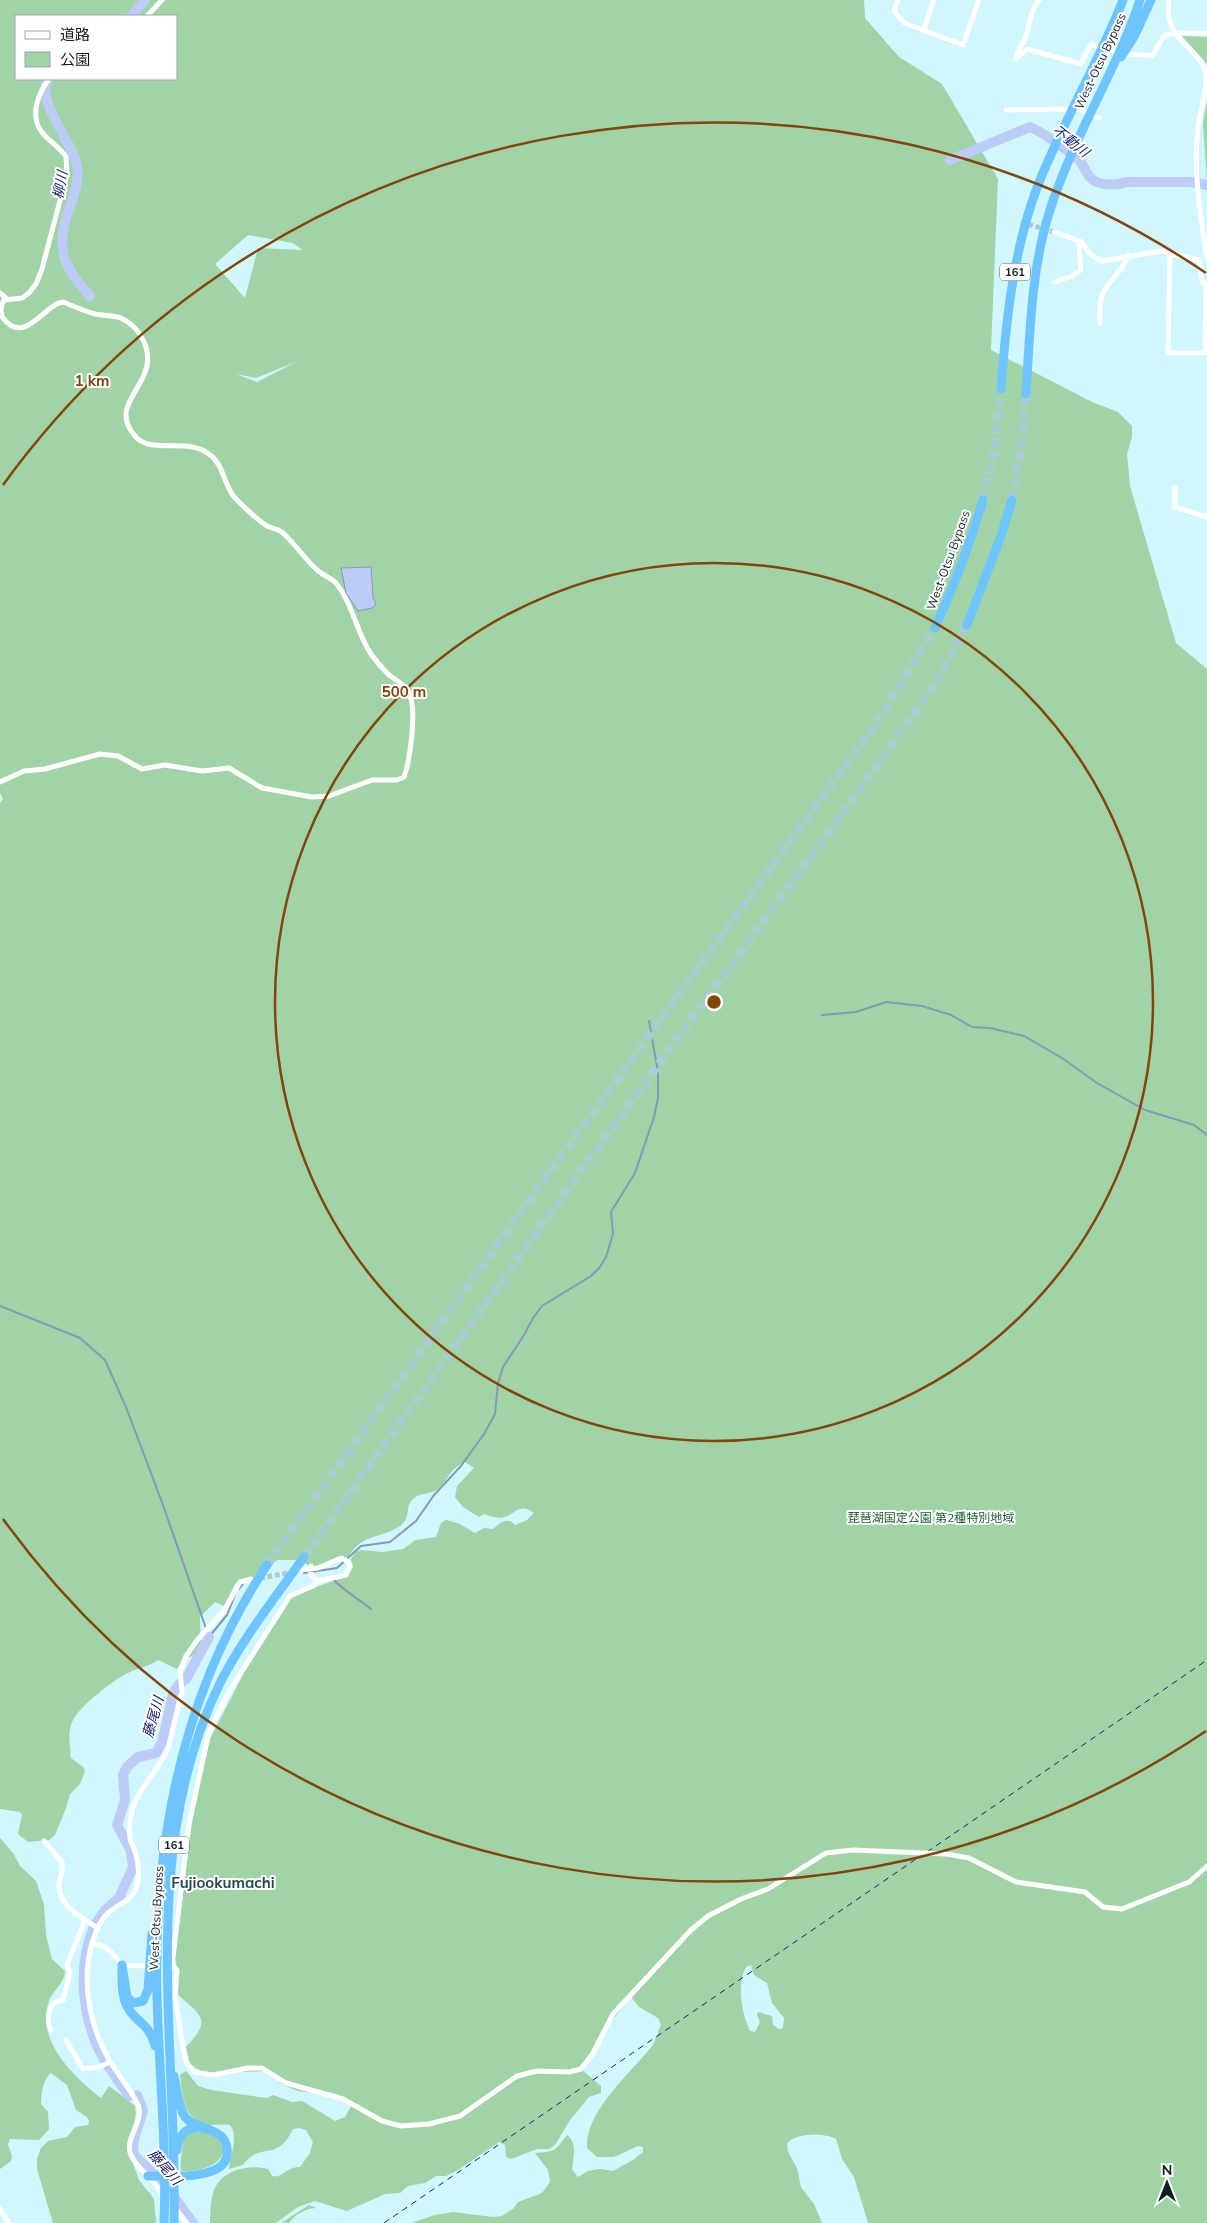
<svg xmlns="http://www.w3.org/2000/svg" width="1207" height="2223" font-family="Mulish,'Noto Sans JP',sans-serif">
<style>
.green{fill:#a0d3a5;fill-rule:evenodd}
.water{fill:#bdcbf7;stroke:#8997b7}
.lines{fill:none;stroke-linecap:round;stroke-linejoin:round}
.stream{stroke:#8997b7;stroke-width:2}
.river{stroke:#bdcbf7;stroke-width:10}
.ferry{stroke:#1a2271;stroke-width:1;stroke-dasharray:6 5;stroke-linecap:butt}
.street-tunnel{stroke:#a9ccd1;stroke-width:5;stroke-dasharray:5 2.5;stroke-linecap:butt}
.highway-tunnel{stroke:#a9ccd1;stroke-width:9;stroke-dasharray:9 4.5;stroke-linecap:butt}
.street{stroke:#fff;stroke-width:5}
.highway{stroke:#6dc4fe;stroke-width:9}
.ring{fill:none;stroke:#84440b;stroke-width:2.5}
.labels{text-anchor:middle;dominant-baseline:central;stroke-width:4;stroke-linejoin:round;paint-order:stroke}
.shield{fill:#fff;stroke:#586264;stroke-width:1}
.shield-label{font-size:11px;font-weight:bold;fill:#101f22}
.street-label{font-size:12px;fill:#101f22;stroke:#fff}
.park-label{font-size:12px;fill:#1b5f2a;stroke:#fff}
.water-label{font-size:14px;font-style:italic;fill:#1a2271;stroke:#fff}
.quarter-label{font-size:15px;font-weight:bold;fill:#26494f;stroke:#fff}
.centre{fill:#84440b;stroke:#fff;stroke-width:2.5}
.ring-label{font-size:15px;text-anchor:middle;font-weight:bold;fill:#84440b;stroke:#fff;stroke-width:4;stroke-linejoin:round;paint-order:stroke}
</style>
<rect width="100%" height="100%" fill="#cff7fd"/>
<!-- green -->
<path class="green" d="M 0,0 L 864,0 L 865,18 L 899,57 L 942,84 L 998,179 L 991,350 L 1092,402 L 1118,412 L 1132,426 L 1132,437 L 1127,454 L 1130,486 L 1176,643 L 1207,669 L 1207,2223 L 868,2223 L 854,2177 L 842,2159 L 836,2139 C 823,2132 797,2133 787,2143 L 788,2152 L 797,2168 L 801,2187 L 814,2204 L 822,2223 L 411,2223 L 435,2215 L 453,2212 L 493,2217 L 502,2216 L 514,2208 L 518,2202 L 542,2193 L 550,2182 L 548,2170 L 535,2153 C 555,2152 555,2151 567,2135 C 578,2143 573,2158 572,2170 L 578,2177 L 588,2171 L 600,2169 L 613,2171 L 633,2160 L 643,2152 L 643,2147 L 638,2146 L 614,2157 L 597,2157 L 587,2148 C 585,2111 631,2073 652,2046 C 656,2040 658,2031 661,2025 L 658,2018 L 639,2007 L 631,1997 L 601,2035 L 583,2071 L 601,2086 L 601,2093 L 589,2097 L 570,2120 L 555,2145 L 549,2149 L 537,2149 L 511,2159 L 506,2157 L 505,2145 L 499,2142 L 458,2170 L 446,2176 L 436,2176 L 425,2183 L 408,2186 L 400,2193 L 385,2194 L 347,2211 L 315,2201 L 298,2207 L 276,2223 L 210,2223 C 211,2200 210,2181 234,2171 C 245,2167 256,2166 268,2169 L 272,2176 C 283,2179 285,2167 300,2167 L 310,2153 L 313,2142 L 306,2130 L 299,2128 L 293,2129 C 276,2164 261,2140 243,2165 L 229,2169 C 230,2156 239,2136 230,2125 C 224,2124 217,2125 210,2125 C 183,2121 183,2098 180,2075 L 186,2071 L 198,2086 L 211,2090 L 267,2098 L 273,2095 L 292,2102 L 302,2101 L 335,2121 L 345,2117 L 351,2106 C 337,2087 325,2094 305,2092 C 295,2091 287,2087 279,2082 L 277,2075 L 268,2071 L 204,2073 L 190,2064 L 186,2047 C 212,2020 202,2016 178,1995 L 179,1974 L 175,1959 L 192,1821 L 210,1739 L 249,1663 L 289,1599 L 308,1590 L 347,1576 L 353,1567 L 350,1560 L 356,1552 L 361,1550 L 383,1552 L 403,1549 L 416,1540 L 436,1537 L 441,1523 L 446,1520 L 460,1524 L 475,1533 L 484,1528 L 493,1529 C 500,1523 507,1516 515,1525 L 527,1520 L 534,1513 C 519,1502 516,1514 504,1517 C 497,1519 490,1516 484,1514 L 479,1517 L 463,1507 L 455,1497 L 457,1486 L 474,1468 L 465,1462 C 448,1470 450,1478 438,1489 C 430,1495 420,1492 413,1499 C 404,1507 412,1517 400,1526 C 379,1540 364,1532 348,1557 L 334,1559 L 319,1567 L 308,1565 L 300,1560 L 278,1560 L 266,1564 L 254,1577 L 244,1579 L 235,1584 L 224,1606 L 215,1602 L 200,1617 L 201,1645 L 198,1654 L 184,1659 L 177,1669 L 158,1660 C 148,1667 137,1668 126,1674 C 113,1680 79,1707 73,1720 C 67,1731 70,1746 71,1758 L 83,1767 L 85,1771 L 80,1784 L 70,1794 L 66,1808 L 55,1835 L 49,1840 L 28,1842 L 18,1834 L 22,1815 L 20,1812 L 0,1809 L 0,803 L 3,799 L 0,793 ZM 16,16 L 176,16 L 176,79 L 16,79 ZM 248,235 L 293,243 L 302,250 L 258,248 L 245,298 L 215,264 ZM 298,361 L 257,382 L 236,374 L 256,378 ZM 751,1965 L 754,1975 L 767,1983 L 772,2003 L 784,2018 L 783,2028 L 779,2029 L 773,2025 L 772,2016 L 758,2012 L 757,2015 L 760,2022 L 755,2032 L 750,2031 C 742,2013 736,1986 746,1967 Z
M 1182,36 L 1207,37 L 1207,64 Z
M 1207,101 L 1207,183 L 1203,123 Z
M 0,1838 L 13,1853 L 20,1866 L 36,1881 L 44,1904 L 46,1935 L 52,1959 L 65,1971 C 65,1983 53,1990 49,2001 C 35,2040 73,2076 101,2098 L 109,2086 L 135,2106 L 136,2113 L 134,2123 L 127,2147 L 139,2180 L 154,2199 L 156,2223 L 53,2223 L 37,2169 L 37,2159 L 41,2148 L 48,2141 L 67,2137 L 75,2127 L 88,2125 L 89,2121 L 87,2117 L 76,2110 L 67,2085 L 51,2073 C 43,2079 41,2095 41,2104 L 48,2112 L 49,2129 L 39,2140 L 10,2139 L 8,2144 L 12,2156 L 11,2161 L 0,2169 Z
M 201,2129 C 244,2148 217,2173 181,2171 C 180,2158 183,2148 184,2135 Z
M 309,2205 L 317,2208 C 307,2208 295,2214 289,2223 L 281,2223 Z"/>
<!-- water -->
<path class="water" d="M 371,567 L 373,597 L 376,604 L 372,608 L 358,611 L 346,593 L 341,568 Z"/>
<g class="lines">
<!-- stream -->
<path class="stream" d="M 822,1015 L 856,1012 L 886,1002 L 922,1006 L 951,1015 L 972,1027 L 990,1028 L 1024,1036 L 1062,1058 L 1097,1083 L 1145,1110 L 1194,1125 L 1207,1135
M 0,1306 L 80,1338 L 105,1360 L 126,1407 L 163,1505 L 209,1637
M 304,1573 L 337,1568 L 361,1546 L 390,1542 L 416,1521 L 434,1495 L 461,1466 L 484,1434 L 495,1414 L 498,1383 L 503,1367 L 524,1335 L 533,1318 L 542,1306 L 591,1276 L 600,1267 L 606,1257 L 613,1234 L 611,1212 L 635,1173 L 654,1117 L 658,1098 L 658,1072 L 649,1021
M 334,1580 C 345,1592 359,1599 371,1609
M 239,1589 L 243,1584
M 209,1637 L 227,1615 L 235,1595"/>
<!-- river -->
<path class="river" d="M 131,16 L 145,0
M 48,79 C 35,101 73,142 77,166 C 79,179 75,194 70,206 C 55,246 61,265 90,296
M 950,160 L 1030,127 C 1047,134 1065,149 1079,160 C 1084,165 1085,172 1090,177 C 1097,186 1116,186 1126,182 L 1191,182 L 1207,185
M 95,1925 L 105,1910 L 119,1898 L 133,1867 L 131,1851 L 117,1825 L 125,1800 L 123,1775 L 127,1767 L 138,1757 L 156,1753 L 162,1742 L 173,1694 L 178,1685 L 186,1679 L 209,1637
M 93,1929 C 78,1967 82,2013 99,2050 C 107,2067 119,2081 129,2096
M 137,2095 L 143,2110 C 140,2125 129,2143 135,2156 L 160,2180
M 171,2193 L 193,2223"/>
<!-- ferry -->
<path class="ferry" d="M 927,1852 L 1207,1660
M 384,2223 L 922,1855"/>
<!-- street-tunnel -->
<path class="street-tunnel" d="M 1021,222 L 1054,232
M 260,1578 L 294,1572"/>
<!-- highway-tunnel -->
<path class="highway-tunnel" d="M 983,500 L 995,445 L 1001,389
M 1012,500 L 1021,447 L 1026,394
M 304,1557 L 572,1183 L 875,769 L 941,674 L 967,625
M 267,1565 L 512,1224 L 877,722 L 935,628"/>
<!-- street -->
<path class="street" d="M 898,0 L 894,11 L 904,23 L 963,45 L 979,0
M 1169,0 C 1162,42 1202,47 1206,75 C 1207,92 1200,111 1198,127 C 1193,170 1200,215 1207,257
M 147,16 L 162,0
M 923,31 L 934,0
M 1107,49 L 1114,51
M 1129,54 L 1152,56 L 1164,36 L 1175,33 L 1207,33
M 1016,59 L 1027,49 L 1081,64 L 1091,44 L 1097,46
M 1016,59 C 1017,51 1021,47 1024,41 C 1031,26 1028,14 1039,0
M 1006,110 L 1078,109 L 1099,118
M 1054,232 L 1082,242 C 1087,251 1091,257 1102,261 L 1162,251 L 1199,260 L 1201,278 L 1206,286 L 1205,353 L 1168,353 L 1170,253
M 1055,282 L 1072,276 L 1081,270 L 1079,246 L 1082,242
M 0,293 L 6,298
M 1100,323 C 1100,315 1099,306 1101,299 C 1105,282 1123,273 1128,255
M 1175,488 L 1175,507 L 1207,517
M 0,782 L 24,771 L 45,769 L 100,754 L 118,756 L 142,769 L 165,765 L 202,771 L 229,768 L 262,788 L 312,797 L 329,796 L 372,780 L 397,780 L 404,777 C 410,760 418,706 408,691 C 404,684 395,680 388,674 C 382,668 376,661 371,654 C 356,632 353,604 336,583 C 331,578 323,575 317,570 C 305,559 296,545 284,534 C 279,529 273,529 267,526 C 259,521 243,506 236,499 C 223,486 225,465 209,454 C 187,437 150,455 135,436 C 114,412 135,396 144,375 C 154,353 142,328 121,318 C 113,315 104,316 95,314 C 84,311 74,306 63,302 C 45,303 25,347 3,318 C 0,313 1,305 4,300 L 22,298 L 29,293 L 36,284 L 42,269 L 67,174 L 66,157 C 60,147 48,141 41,131 C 30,115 38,93 49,79
M 301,1570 L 318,1568 L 341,1558 L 349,1562 L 350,1566 L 346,1575 L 318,1581 L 311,1576 L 311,1566
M 44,1841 L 62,1862 C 64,1871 59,1878 59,1886 C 59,1906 83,1919 98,1928
M 93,1943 C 110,1948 111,1952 122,1965 L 143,1966
M 172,1965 L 189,1824 L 208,1736 L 218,1713 L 230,1690 L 290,1596 L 313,1586 L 318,1581
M 174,1967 L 177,1970 L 175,1995 L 183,2047 L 186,2062 L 194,2072 L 213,2075 L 248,2068 L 262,2068 L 286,2083 L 343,2099 L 382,2121 L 401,2126 L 429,2124 L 460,2116 L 517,2076 L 537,2071 L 569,2072 L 581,2069 L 593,2053 L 613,2014 L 691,1930 L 708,1916 L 741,1899 L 768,1889 L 826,1853 L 853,1850 L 946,1854 L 969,1858 L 1016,1882 L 1085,1892 L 1103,1907 L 1122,1909 L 1189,1882 L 1207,1866
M 51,2030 C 47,2023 47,2009 55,2003 C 57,2001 60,2001 63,2000 L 64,1996 L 70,1973 L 67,1965 L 85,1920
M 66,2040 L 83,2069 L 99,2067 L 110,2062
M 162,2198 C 158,2179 138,2172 131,2155 C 124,2140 142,2124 139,2108 C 137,2098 121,2079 115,2069 C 91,2034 80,1985 92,1943 C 95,1933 100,1920 108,1913 C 117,1904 131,1902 136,1889 C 140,1878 139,1863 135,1852 C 134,1847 130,1842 130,1838 C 126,1795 153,1781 168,1749 L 182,1692 L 180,1671 L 186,1656 L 198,1639 L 224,1611 L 240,1582 L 251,1579
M 175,2208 L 187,2223
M 0,2209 L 9,2223"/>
<!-- highway -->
<path class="highway" d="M 1121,57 L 1135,35 L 1151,0
M 1001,389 C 1006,319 1014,245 1040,180 C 1065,119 1099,61 1123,0
M 1026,394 C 1030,333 1031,269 1050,210 C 1073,137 1116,72 1140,0
M 967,625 L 1001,536 L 1012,500
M 935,628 C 954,586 970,544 983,500
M 152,1933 L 148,1990 L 143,2001 L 133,2003 L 127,1997 L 122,1965 C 122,1978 121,1997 128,2008 C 139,2026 148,2021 155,2046
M 177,2150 C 179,2134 185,2128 201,2127
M 148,2176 C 167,2176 224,2181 227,2155 C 228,2149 226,2141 222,2137 C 212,2127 194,2128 185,2117 C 178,2106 177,2089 174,2076
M 164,2223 C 167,2148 159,2072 157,1997 C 153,1843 181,1694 267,1565
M 174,2223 C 178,2043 137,1852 220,1683 C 243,1638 275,1598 304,1557"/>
</g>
<!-- distance rings -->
<g class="ring">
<circle cx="714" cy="1002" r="439"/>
<path d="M1206 1731A879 879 0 0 1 3 1519M3 485A879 879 0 0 1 1206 273"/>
</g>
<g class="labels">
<!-- shield labels -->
<g class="shield">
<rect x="1000" y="263.5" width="30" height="17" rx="4"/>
<rect x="159" y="1836.5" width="30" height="17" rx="4"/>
</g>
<g class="shield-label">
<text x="1015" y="272">161</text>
<text x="174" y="1845">161</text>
</g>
<!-- street labels -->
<g class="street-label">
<text transform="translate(1100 61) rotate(-65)">West-Otsu Bypass</text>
<text transform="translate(948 560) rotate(-70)">West-Otsu Bypass</text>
<text transform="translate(156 1918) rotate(-87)">West-Otsu Bypass</text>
</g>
<!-- park labels -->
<g class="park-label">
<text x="931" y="1517">琵琶湖国定公園 第2種特別地域</text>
</g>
<!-- water labels -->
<g class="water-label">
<text transform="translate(1071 141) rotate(38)">不動川</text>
<text transform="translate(60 185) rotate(-80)">柳川</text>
<text transform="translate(153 1717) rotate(-74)">藤尾川</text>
<text transform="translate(165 2167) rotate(49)">藤尾川</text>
</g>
<!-- quarter labels -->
<g class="quarter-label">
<text x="223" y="1882">Fujiookumachi</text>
</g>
</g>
<circle cx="714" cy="1002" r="8" class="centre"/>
<g class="ring-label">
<text x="92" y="386">1 km</text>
<text x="404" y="697">500 m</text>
</g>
<!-- legend -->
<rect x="15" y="15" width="162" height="65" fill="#ffffff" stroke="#9fa5a7"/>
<rect x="25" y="31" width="25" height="8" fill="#ffffff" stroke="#9fa5a7"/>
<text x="60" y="40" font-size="15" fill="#101f22">道路</text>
<rect x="25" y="52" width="25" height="15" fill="#a0d3a5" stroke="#9fa5a7"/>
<text x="60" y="65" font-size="15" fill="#101f22">公園</text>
<!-- north arrow -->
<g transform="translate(1167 2183)" stroke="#ffffff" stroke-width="4" paint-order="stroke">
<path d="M0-4L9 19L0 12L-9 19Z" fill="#101f22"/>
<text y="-8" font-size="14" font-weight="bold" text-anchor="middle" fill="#101f22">N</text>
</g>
</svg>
